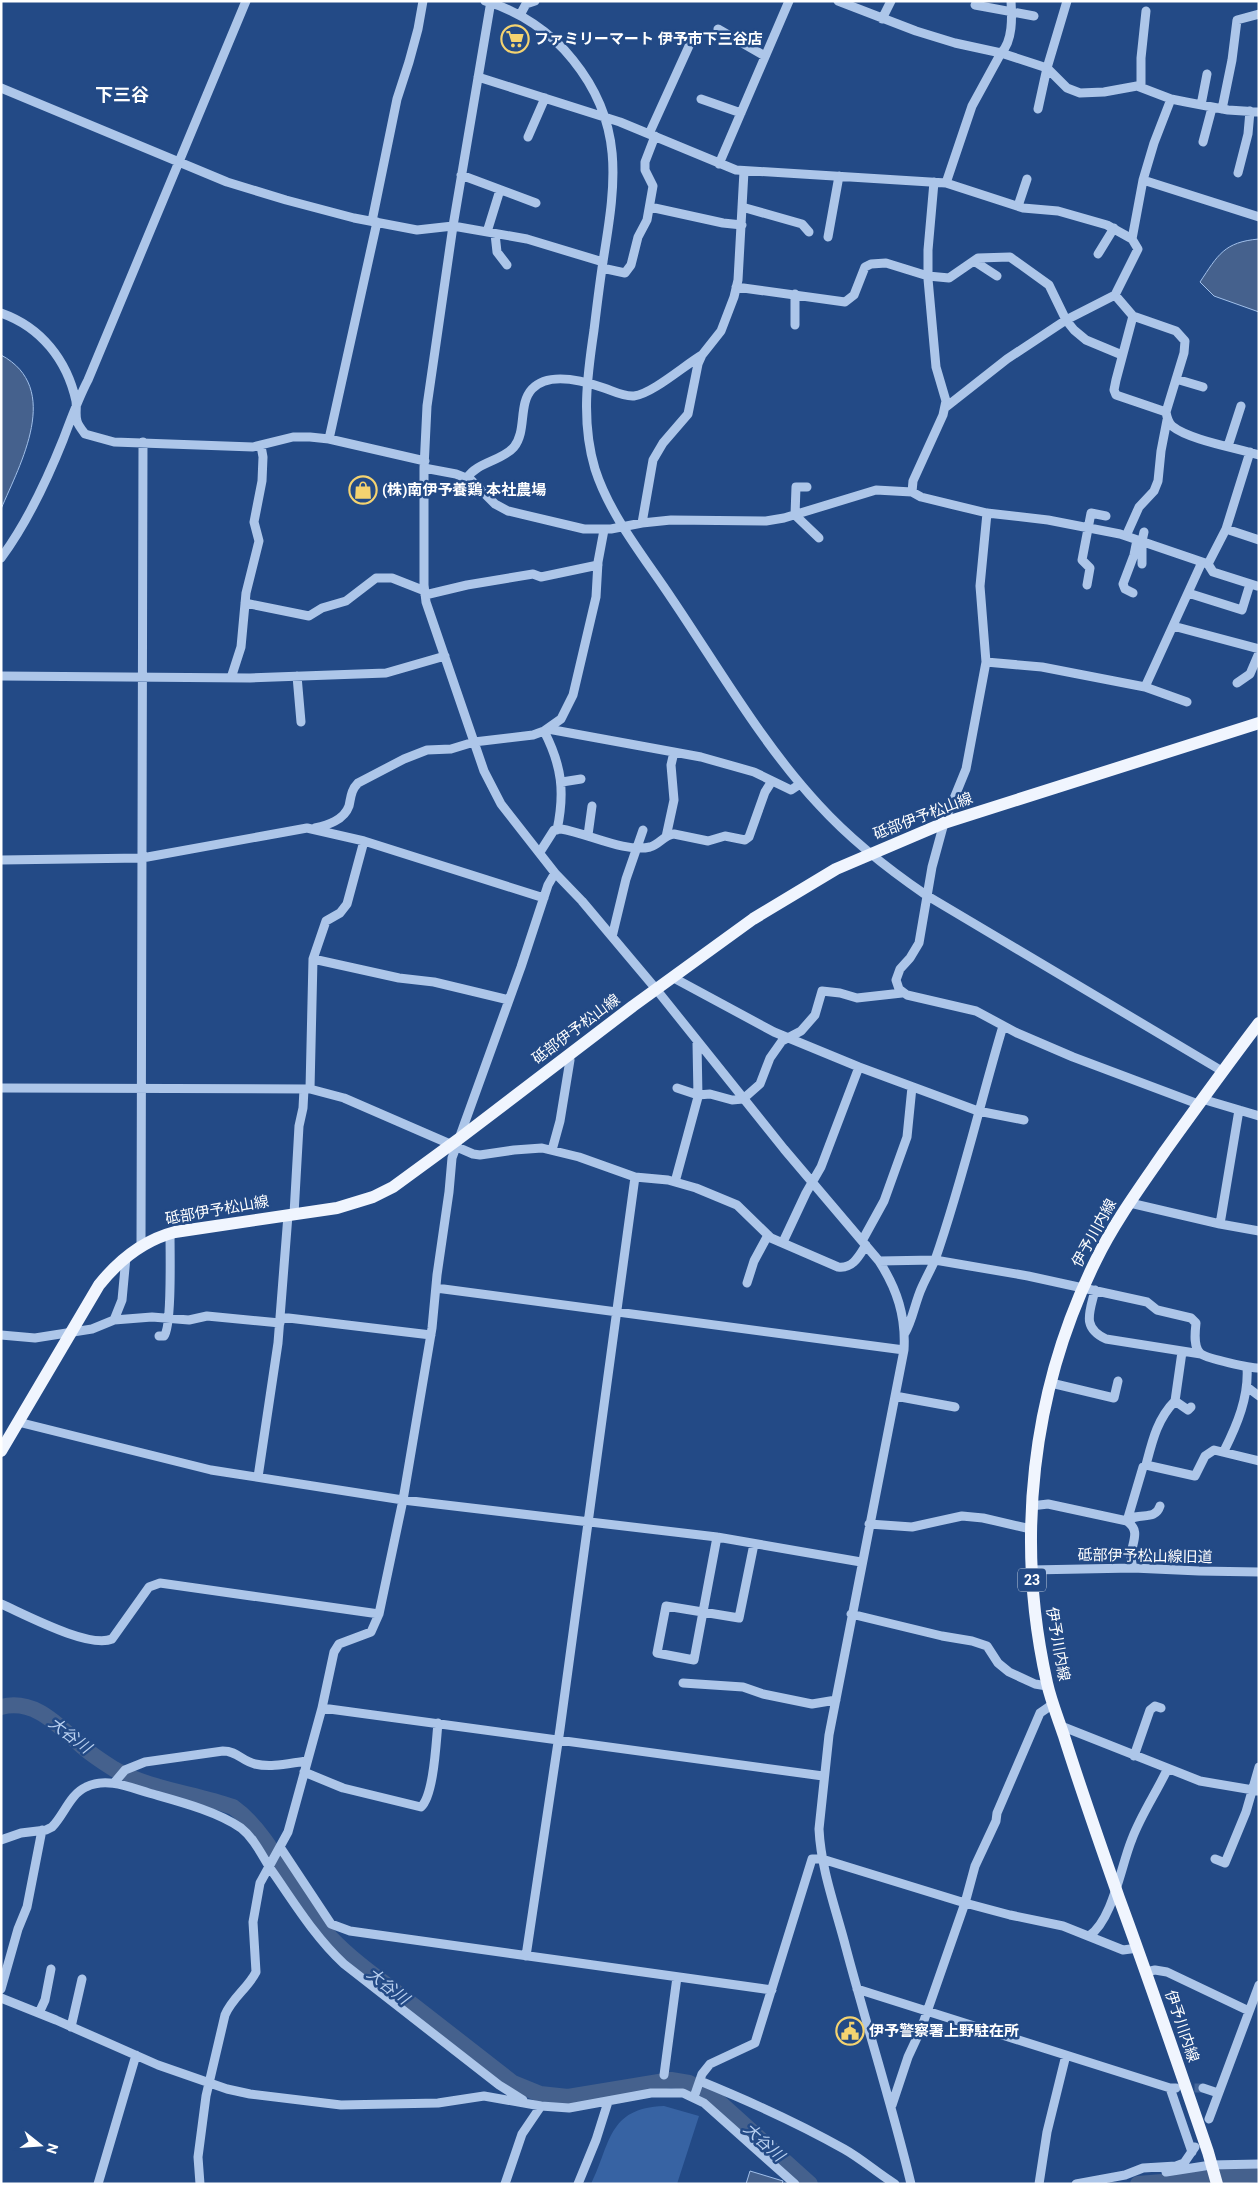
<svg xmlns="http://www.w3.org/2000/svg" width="1260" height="2185" font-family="Roboto,'Noto Sans JP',sans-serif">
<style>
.green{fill:#3763a3}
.water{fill:#45618d;stroke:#a1c0ea}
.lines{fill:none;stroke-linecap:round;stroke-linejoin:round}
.river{stroke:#45618d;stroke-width:16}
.minor-tunnel{stroke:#446598;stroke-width:9;stroke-dasharray:9 4.5;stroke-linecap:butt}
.minor{stroke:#adc6e9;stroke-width:9}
.major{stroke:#f0f5fe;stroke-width:12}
.labels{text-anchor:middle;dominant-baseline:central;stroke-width:5;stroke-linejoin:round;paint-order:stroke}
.shield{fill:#234a86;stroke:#bdc9db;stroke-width:1}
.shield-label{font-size:14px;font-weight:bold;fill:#fff}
.poi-label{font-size:15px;font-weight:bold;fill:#fff;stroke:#234a86;text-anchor:start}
.street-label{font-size:15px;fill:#fff;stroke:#234a86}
.water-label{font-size:16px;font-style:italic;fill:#b9d0f0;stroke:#234a86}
.quarter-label{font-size:18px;font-weight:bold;fill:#fff;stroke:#234a86}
</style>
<rect width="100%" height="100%" fill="#234a86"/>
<!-- green -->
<path class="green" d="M 664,2106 L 699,2116 L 677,2184 L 591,2184 C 611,2144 607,2108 664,2106 Z"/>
<!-- water -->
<path class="water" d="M 1259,239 L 1259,312 L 1214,296 L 1200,282 C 1218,255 1224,242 1259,239 Z
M 1,355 C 63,388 20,464 1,509 Z
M 750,2171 L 783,2181 L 782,2184 L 746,2184 Z"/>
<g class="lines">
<!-- river -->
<path class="river" d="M 1,1707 C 36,1698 59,1727 83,1747 C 92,1755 103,1762 114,1769 C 150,1790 194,1793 233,1807 C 274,1836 295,1901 331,1938 C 353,1961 379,1979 404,1998 C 441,2027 477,2055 513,2083 L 540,2094 L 568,2097 L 671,2080 L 689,2083 L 708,2092 L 810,2184
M 1138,2184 L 1259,2174"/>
<!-- minor-tunnel -->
<path class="minor-tunnel" d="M 1181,2088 L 1203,2088"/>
<!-- minor -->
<path class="minor" d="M 485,1 C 519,11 551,32 573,60 C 624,123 616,181 604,255 C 600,280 597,305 594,330 C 587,377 581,422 595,469 C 610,516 645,558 672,599 C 718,667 763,745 819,805 C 851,840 888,869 926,895 L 1222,1071
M 491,1 L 453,226 L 427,406 L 424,468 L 424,585 L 426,602 L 484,771 L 501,804 L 555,873 L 582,901 L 656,989 L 784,1149 L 879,1261 C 897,1289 906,1316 904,1350 L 829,1735 L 819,1829 C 821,1870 836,1909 846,1948 C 867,2027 892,2105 911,2184
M 838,1 L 916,31 L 955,43 L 1001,53 L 1047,68 L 1067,88 L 1080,93 L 1104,92 L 1137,86 L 1171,99 L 1186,102 L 1228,110 L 1259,112
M 975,5 L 1034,16
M 520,15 L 526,4 L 535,1
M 882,19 L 891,1
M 718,29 L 765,56
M 478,77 L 620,122 L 736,170 L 946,183 L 1023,208 L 1058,211 L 1107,225 L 1132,239 L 1138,249 L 1115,295 L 1133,316 L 1176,331 L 1185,341 L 1184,353 L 1166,412 C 1167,418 1168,422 1172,426 C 1189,440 1237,448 1259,455
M 1141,87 L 1141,58 L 1146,11
M 1,88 L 227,182 L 286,200 L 354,218 L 417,230 L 453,226 L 527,239 L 603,262
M 701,99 L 741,113
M 1201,105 L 1207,74
M 1038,109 L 1047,68 L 1067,1
M 1222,109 L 1232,60 L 1237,20 L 1259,14
M 649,134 L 689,46
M 528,137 L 545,98
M 1203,142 L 1212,108
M 719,164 L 789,1
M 1238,173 L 1248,134 L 1250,111
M 461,175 L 536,203
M 1143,180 L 1259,217
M 946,183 L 972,106 L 1001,53 C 1013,41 1012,17 1011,1
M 1018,206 L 1027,179
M 650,207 L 723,223 L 742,225
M 742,207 L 802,224 L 809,232
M 372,221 L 397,99 L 409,62 L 418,29 L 423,1
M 487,232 L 500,190
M 495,234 L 497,252 L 507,265
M 828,237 L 839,176
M 1132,239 L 1143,180 L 1154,143 L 1171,99
M 1098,254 L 1114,228
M 974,261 L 997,276
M 602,268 L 625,273 L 631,265 L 638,237 L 647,220 L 653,186 L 645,170 L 645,162 L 655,136
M 736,287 L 845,302 L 854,295 L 865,267 L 871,264 L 886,263 L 928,276 L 949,278 L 978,258 L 1010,257 L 1049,285 L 1066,320 L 1074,330 L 1086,340 L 1122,355
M 1,313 C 41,327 67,360 76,401 C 77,408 75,415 77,421 C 78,425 82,430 85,434 L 114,442 L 253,447 L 293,437 L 310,437 L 329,439 L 425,461
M 1133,316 L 1116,380 L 1114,390 L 1116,395 L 1166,412
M 795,325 L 795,294
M 1176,379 L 1203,387
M 946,407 L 1007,359 L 1066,320 L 1115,295
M 329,439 L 377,222
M 1228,446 L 1241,406
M 424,468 L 456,474 L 471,480 L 495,504 L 508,511 L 584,529 L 611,529 L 642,523 L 671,520 L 766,521 L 784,518 L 876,490 L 912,492 L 921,497 L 987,513 L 1048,520 L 1120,534 L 1208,564 L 1226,529 L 1250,452
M 467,478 C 477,462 502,461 514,447 C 527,431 518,404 532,389 C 549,371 584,381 604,388 C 613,391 624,397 634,396 C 652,394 685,365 702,355
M 807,487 L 796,487 L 795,515 L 819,538
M 912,492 L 913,481 L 943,415 L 946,401 L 936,367 L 928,279 L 928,250 L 934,182
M 987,513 L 980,586 L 986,662 L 966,769 L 944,823 L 932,867 L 919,943 L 910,958 L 900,969 L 896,980 L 899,989 L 907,995 L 976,1011 L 1017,1033 L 1073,1057 L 1198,1104
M 642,523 L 653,460 L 663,443 L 688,414 L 698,364 L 702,355 L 721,331 L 734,297 L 738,280 L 744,171
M 1226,529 L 1259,540
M 1126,536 L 1139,507 L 1154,491 L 1158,481 L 1161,451 L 1167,420
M 1,558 C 27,523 47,480 63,440 C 71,419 78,399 88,380 L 246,1
M 1142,564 L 1142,541 L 1144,532
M 1208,564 L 1213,572 L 1257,586
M 1087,585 L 1090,568 L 1082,560 L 1091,513 L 1106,516
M 1133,593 L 1125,589 L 1123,584 L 1134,555 L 1137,540
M 1188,593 L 1242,610 L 1250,584
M 425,595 L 467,585 L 533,574 L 541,577 L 598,565
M 245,603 L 309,616 L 322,608 L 346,601 L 376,578 L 392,578 L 425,591
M 1173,626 L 1259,649
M 986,662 L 1042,667 L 1145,687 L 1202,562
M 1,676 L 250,678 L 386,673 L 445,656
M 297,676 L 301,722
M 231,678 L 241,647 L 246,593 L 259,541 L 254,522 L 262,481 L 263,457 L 261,446
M 1237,683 L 1250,674 L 1259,653
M 1145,687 L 1187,702
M 548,729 L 701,757 L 754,772 L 791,790 L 800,784
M 544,731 C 562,766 565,792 557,830
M 562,782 L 581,779
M 315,828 C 328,825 344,820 349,806 C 351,797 351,790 358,783 L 404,759 L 427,750 L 451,749 L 474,742 L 533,735 L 544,731 L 561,719 L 573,695 L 596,597 L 598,562 L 604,530
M 588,835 L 592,806
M 666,837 L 674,800 L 671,765 L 674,752
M 540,852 L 554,830 L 561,829 C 587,833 625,853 650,847 C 660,844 664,835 674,834 L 708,841 L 725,836 L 745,840 L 749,837 L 765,792 L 772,781
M 1,860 L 142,858 L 307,828 L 364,841 L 544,898
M 612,937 L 626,879 L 643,830
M 313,959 L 399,978 L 434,982 L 509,1000
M 672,977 L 774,1032 L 859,1067 L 978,1111 L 1024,1120
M 1,1088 L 310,1089 L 344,1098 L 473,1154 L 480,1155 L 514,1150 L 542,1148 L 579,1157 L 635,1177 L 668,1180 L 696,1188 L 737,1205 L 771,1238 L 838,1267 C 853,1269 859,1256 866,1245
M 677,1088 L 698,1095 L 710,1094 L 732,1100 L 743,1099 L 760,1084 L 770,1058 L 782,1041 L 801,1031 L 815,1015 L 822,991 L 840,993 L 857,998 L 902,993
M 310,1089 L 313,959 L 326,921 L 340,913 L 347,904 L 364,841
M 1202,1099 L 1259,1116
M 552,1150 L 560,1121 L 570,1060 L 567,1056
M 675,1182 L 698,1097 L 697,1043
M 1130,1203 L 1220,1224 L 1239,1110
M 294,1214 L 299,1126 L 303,1108 L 304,1089
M 1220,1224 L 1259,1231
M 862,1241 L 884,1201 L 907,1137 L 912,1087
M 783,1242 L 806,1193 L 821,1167 L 859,1067
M 141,1246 L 143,442
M 879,1261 L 935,1260 L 1028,1276 L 1147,1302 L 1157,1310 L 1191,1318 L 1196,1323 C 1195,1332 1193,1348 1201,1354 C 1209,1359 1249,1368 1259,1368
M 747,1283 L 754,1261 L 768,1235
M 436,1288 L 904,1350
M 1095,1290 C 1090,1312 1081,1327 1106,1339 L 1201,1354
M 280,1317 L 431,1335
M 114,1320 L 122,1300 L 126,1257
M 905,1333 C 913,1319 915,1302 922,1287 C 926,1278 931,1269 935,1260 C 962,1183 980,1103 1003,1026
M 1,1335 L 35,1338 L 92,1329 L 114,1320 L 152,1317 L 189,1320 L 207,1316 L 280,1323
M 159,1336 L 164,1336 C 172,1327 170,1250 170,1234
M 1051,1383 L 1114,1398 L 1118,1381
M 1247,1387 L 1259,1396
M 895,1396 L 955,1407
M 1175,1401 L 1182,1352
M 18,1422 L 211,1470 L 403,1500 L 717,1537 L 861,1562
M 1224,1451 C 1237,1425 1249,1397 1247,1367
M 1146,1465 C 1152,1442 1157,1419 1175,1401 L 1188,1410 L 1191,1407
M 258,1477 L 278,1343 L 288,1215
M 1031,1506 L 1048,1504 L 1127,1521 C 1141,1531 1132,1542 1131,1555 C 1131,1559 1132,1564 1133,1568
M 1127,1521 L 1143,1467 L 1146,1465 L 1195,1476 L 1205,1456 L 1214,1450 L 1259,1461
M 1128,1521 C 1138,1511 1155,1522 1160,1506
M 869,1524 L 912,1527 L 962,1516 L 983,1518 L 1031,1529
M 717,1537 L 694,1660 L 657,1653 L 666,1606 L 739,1618 L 754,1544
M 1031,1570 L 1133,1568 L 1199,1571 L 1259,1572
M 1,1604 C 24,1614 89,1649 112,1639 L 149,1587 L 160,1583 L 379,1614
M 851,1614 L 942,1636 L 972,1641 L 987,1646 L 998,1663 L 1009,1672 L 1035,1684 L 1047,1686
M 683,1683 L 743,1687 L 763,1694 L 812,1704 L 836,1700
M 322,1708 L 823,1776
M 1061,1726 L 1200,1781 L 1259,1791
M 1134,1756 L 1150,1710 L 1155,1706 L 1161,1708
M 304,1772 L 343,1788 L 421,1807 C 434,1795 436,1742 438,1723
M 114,1783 L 125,1770 L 145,1762 L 223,1751 C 237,1751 242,1761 255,1764 C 272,1768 290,1763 307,1761
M 1,1840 L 21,1833 L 46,1830 L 52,1827 C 64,1815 70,1794 86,1787 C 106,1777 129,1787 149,1793 C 177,1801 217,1811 241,1828 C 255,1839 262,1856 272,1871 C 295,1904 315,1937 344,1964 L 499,2085 L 523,2100
M 280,1847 L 331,1924 L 350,1931 L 772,1990
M 1215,1859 L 1225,1863 L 1246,1812 L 1259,1767
M 1089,1936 C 1113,1920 1121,1865 1132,1839 C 1141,1815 1156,1793 1167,1770
M 526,1956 L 560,1729 L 635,1177
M 1146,1972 L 1155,1970 L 1167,1972 L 1249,2011
M 1,1989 L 18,1929 L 27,1907 L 42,1830
M 857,1989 L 1170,2088 L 1176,2088
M 1,1998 L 56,2020 L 158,2065 L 227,2089 L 250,2094 L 341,2105 L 438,2103 L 484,2096 L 541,2106 L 569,2108 L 651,2093 L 683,2093 L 704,2103 L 795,2184
M 39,2013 L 45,2000 L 51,1969
M 71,2027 L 82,1979
M 664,2075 L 677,1977
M 700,2081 C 749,2101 798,2123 844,2149 C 862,2159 877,2173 895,2184
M 1170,2088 L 1192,2152
M 1203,2088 L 1218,2093
M 694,2097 L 702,2074 L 710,2064 L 755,2043 L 812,1859 L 822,1859 L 965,1903 L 1010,1915 L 1063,1926 L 1123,1950 L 1138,1948
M 892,2105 L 908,2057 L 921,2029 L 965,1903 L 975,1866 L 996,1821 L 997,1813 L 1040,1713 L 1053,1704
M 1209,2119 L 1259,1985
M 1166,2172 L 1211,2165 L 1259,2164
M 98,2184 L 136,2055
M 200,2184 L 198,2157 L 206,2096 L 225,2015 C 232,1998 248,1988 256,1972 L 253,1922 L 260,1883 L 288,1832 L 322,1708 L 334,1652 L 339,1644 L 371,1632 L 379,1614 L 403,1500 L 432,1328 L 437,1275 L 449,1192 L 452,1158 L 521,967 L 548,885 L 555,873
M 505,2184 L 522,2134 L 541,2106
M 578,2184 L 596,2140 L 608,2102
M 1039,2184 L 1047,2132 L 1066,2055
M 1076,2184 L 1125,2175 L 1143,2168 L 1176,2166 L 1184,2163 L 1195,2147"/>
<!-- major -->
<path class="major" d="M 1,1451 L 99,1285 C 119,1260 144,1240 175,1232 L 337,1208 L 373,1197 L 393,1187 L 460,1138 L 633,1006 L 753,919 L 836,869 L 944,823 L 1259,723
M 1217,2184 L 1208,2152 C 1179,2067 1150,1982 1119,1898 C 1100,1844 1081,1790 1064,1736 C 1058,1718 1051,1701 1047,1683 C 1015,1541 1031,1391 1096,1260 C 1115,1221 1141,1186 1165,1151 C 1196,1108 1227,1065 1259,1023"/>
</g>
<!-- icons -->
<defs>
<g id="supermarket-ring" transform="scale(1.4375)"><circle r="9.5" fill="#234a86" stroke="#f4d370" stroke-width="1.5"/><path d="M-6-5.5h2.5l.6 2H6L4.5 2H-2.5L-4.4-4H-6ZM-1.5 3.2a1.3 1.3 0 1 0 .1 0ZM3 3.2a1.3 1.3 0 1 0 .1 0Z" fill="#f4d370"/></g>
<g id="shop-ring" transform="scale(1.4375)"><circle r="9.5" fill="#234a86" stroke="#f4d370" stroke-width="1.5"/><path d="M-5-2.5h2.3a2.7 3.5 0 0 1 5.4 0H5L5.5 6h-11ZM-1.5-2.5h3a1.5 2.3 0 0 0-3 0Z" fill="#f4d370"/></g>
<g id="civic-ring" transform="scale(1.4375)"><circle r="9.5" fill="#234a86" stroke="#f4d370" stroke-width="1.5"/><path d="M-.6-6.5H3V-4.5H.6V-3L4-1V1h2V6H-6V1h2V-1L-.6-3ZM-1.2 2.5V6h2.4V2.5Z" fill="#f4d370"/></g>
</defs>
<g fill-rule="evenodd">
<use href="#supermarket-ring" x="515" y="39"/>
<use href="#shop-ring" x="363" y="490"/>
<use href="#civic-ring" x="850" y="2031"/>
</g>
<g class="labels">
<!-- shield labels -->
<rect class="shield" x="1018" y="1568.5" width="28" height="23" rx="4"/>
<g class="shield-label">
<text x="1032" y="1580">23</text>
</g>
<!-- poi labels -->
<g class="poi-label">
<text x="534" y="39">ファミリーマート 伊予市下三谷店</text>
<text x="382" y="490">(株)南伊予養鶏 本社農場</text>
<text x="869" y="2031">伊予警察署上野駐在所</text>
</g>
<!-- street labels -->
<g class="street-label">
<text transform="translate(923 816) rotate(-21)">砥部伊予松山線</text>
<text transform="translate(576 1029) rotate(-37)">砥部伊予松山線</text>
<text transform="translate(217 1210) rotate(-10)">砥部伊予松山線</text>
<text transform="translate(1094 1233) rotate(-61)">伊予川内線</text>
<text transform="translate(1145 1556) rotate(1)">砥部伊予松山線旧道</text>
<text transform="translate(1058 1644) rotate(80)">伊予川内線</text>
<text transform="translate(1182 2026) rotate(71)">伊予川内線</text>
</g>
<!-- water labels -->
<g class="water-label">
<text transform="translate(70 1735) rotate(37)">大谷川</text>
<text transform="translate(388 1986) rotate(38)">大谷川</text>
<text transform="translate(764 2142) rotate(42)">大谷川</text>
</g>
<!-- quarter labels -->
<g class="quarter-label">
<text x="122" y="94">下三谷</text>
</g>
</g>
<!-- border -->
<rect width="1260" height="2185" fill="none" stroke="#ffffff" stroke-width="5"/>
<!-- north arrow -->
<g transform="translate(40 2145) rotate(107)" stroke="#234a86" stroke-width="4" paint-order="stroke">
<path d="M0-4L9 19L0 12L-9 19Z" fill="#ffffff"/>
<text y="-8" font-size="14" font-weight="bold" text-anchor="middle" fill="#ffffff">N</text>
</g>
</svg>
